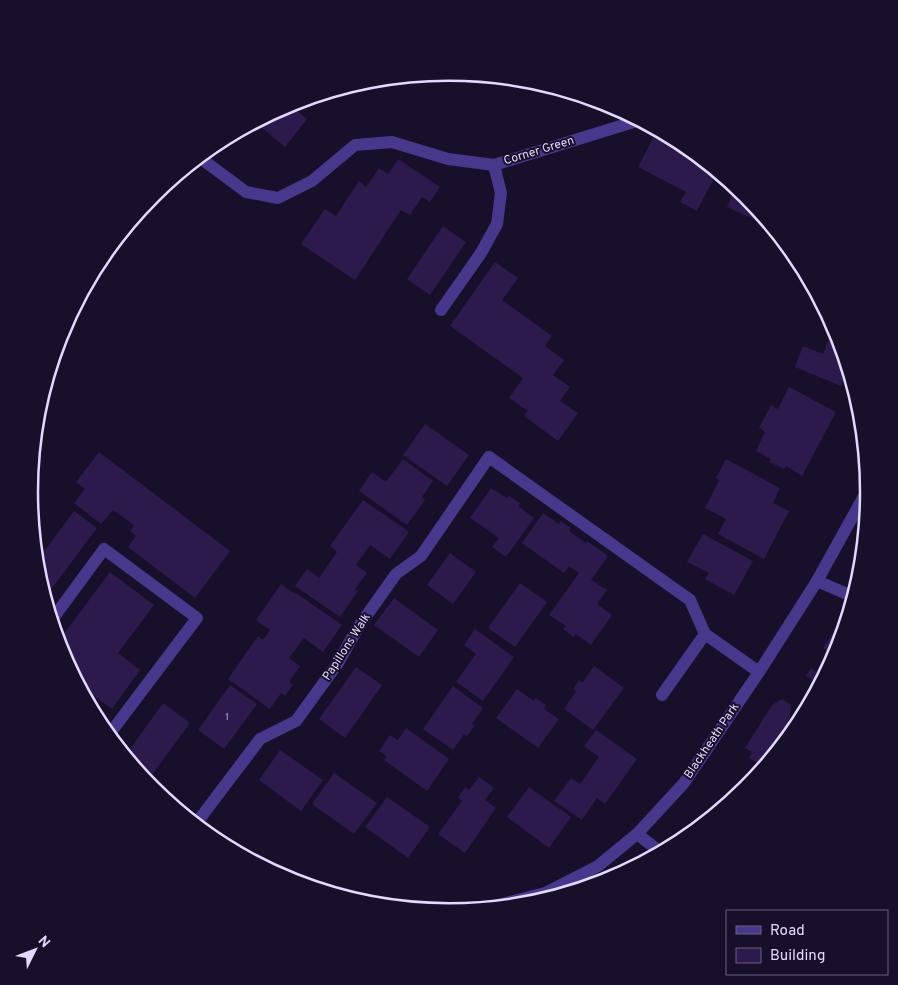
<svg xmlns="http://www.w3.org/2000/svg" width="898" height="985" font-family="Overpass,sans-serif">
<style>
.building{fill:#2c1a4d}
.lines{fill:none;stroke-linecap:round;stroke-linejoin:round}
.service{stroke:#47388c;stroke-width:12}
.minor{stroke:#47388c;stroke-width:12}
.labels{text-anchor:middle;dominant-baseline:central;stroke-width:4;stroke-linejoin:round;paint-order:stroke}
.number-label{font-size:10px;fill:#b5a9d2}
.street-label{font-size:12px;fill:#e3d9ff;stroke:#180f2b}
.rim{fill:none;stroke:#e3d9ff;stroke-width:2.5}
</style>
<rect width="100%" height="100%" fill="#180f2b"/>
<!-- building -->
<path class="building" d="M 289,104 L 307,119 L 285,147 L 255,122 Z
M 655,134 L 671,142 L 673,138 L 683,143 L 717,172 L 697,211 L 680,202 L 686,192 L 638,167 Z
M 398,159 L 440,187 L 430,202 L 422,197 L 410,215 L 401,210 L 355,280 L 301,244 L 325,209 L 336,216 L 359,181 L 366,187 L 379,168 L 388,174 Z
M 736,187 L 746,196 L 772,227 L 727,207 Z
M 443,226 L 466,242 L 430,295 L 407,279 Z
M 495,262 L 518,278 L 502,300 L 552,336 L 545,346 L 564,360 L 553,375 L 570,387 L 560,401 L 578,413 L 558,441 L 524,416 L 528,411 L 509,398 L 523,378 L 450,326 Z
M 834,326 L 837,332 L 848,368 L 841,386 L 795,367 L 803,346 L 823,354 Z
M 789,387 L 836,412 L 802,476 L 786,466 L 784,469 L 769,462 L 771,459 L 756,451 L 765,432 L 759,428 L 771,405 L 778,409 Z
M 425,424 L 469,455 L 447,486 L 403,455 Z
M 99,452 L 230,551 L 195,598 L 128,547 L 136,536 L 130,531 L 134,525 L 113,510 L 101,524 L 74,503 L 85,489 L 76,482 Z
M 403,459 L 433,481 L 422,497 L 425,500 L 407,525 L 359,491 L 372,472 L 386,482 Z
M 726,459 L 780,488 L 773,503 L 789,511 L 764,559 L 718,534 L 726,519 L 705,508 L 719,480 L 716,478 Z
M 491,488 L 507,498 L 509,496 L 520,503 L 518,506 L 534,518 L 506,557 L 492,547 L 499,538 L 470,518 Z
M 363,500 L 409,532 L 390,559 L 370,545 L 356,565 L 367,573 L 355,589 L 358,591 L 340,617 L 295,586 L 307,569 L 319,578 L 337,552 L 330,546 Z
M 74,511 L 97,528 L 44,599 L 37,574 L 36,562 Z
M 543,513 L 559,524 L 560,521 L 571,528 L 569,531 L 586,543 L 587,541 L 608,556 L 591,580 L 607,590 L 597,604 L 612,615 L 591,645 L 576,634 L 574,637 L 563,629 L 566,626 L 549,615 L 579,573 L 569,566 L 564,573 L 522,543 Z
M 703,534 L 753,561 L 734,595 L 705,579 L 709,573 L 687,562 Z
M 450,553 L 476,572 L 453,604 L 427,585 Z
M 110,572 L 154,605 L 118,653 L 140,670 L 112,709 L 77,684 L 61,653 L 55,635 L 60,639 Z
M 520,583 L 547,602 L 515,647 L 488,628 Z
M 281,584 L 295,594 L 296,593 L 342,625 L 323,652 L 304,638 L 289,658 L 300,666 L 289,682 L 293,685 L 285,696 L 281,693 L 270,709 L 228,679 L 258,636 L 263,640 L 270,630 L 256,620 Z
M 394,598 L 438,630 L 419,657 L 374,625 Z
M 845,626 L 837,654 L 820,685 L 806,676 L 811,668 L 816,672 L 829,651 L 823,648 L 832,634 L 838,638 Z
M 475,629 L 514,657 L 483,701 L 456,682 L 476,654 L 464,645 Z
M 594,666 L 624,688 L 593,730 L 564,709 L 576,691 L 573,689 L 579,680 L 582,683 Z
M 356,667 L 382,685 L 345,738 L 319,719 Z
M 230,685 L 257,704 L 224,749 L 198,730 Z
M 453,686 L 483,708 L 472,724 L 475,725 L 467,736 L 464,734 L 453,750 L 423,729 Z
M 517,689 L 534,701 L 536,698 L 546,705 L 543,708 L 559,719 L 538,748 L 496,718 Z
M 782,699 L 791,705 L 790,717 L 787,723 L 796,728 L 764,767 L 749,758 L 752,752 L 745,748 L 772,705 Z
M 163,703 L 190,723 L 152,775 L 125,756 Z
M 406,728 L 449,759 L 427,791 L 384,760 L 386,756 L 379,751 L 390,735 L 398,740 Z
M 596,730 L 637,759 L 605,804 L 597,798 L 582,820 L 554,801 L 571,778 L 580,784 L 599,757 L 584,746 Z
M 280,750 L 323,780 L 301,811 L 259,780 Z
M 334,773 L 377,803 L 354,834 L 312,804 Z
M 479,777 L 494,788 L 485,800 L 496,808 L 465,853 L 438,834 L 462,801 L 458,798 L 465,787 L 469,790 Z
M 529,787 L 571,817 L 549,848 L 507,817 Z
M 387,797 L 430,827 L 408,858 L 365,827 Z"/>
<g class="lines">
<!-- service -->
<path class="service" d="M 441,310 L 481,253 L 497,224 L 501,193 L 494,165
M 817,581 L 854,597
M 662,695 L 705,634"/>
<!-- minor -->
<path class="minor" d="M 199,157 L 246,192 L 278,198 L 312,181 L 355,145 L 392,142 L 448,159 L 494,165 L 640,120
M 54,617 L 104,549 L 197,618 L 108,736
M 195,825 L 260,739 L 296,721 L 338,663 L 357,629 L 396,574 L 421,556 L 489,457 L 690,600 L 705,634 L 759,672
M 637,834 L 662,853
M 479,910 L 545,893 L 598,866 L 637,834 L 684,783 L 759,672 L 817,581 L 869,487"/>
</g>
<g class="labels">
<!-- number labels -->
<g class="number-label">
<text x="227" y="717">1</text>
</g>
<!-- street labels -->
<g class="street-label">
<text transform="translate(539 151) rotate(-17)">Corner Green</text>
<text transform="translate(347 647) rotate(-57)">Papillons Walk</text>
<text transform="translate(712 741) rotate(-56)">Blackheath Park</text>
</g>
</g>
<!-- crop -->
<path d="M0 0H898V985H0ZM38 492a411 411 0 1 1 822 0a411 411 0 1 1-822 0Z" fill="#180f2b" fill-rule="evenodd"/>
<path class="rim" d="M38 492a411 411 0 1 1 822 0a411 411 0 1 1-822 0Z"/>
<!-- legend -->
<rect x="726" y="910" width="162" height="65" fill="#180f2b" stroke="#696080"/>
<rect x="736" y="926" width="25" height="8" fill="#47388c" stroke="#696080"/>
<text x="770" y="935" font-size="15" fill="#e3d9ff">Road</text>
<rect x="736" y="948" width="25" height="15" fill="#2c1a4d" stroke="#696080"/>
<text x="770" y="960" font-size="15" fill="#e3d9ff">Building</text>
<!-- north arrow -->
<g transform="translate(35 950) rotate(48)" stroke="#180f2b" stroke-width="4" paint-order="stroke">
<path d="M0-4L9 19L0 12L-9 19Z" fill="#e3d9ff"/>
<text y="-8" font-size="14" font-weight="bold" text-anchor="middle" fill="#e3d9ff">N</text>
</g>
</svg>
